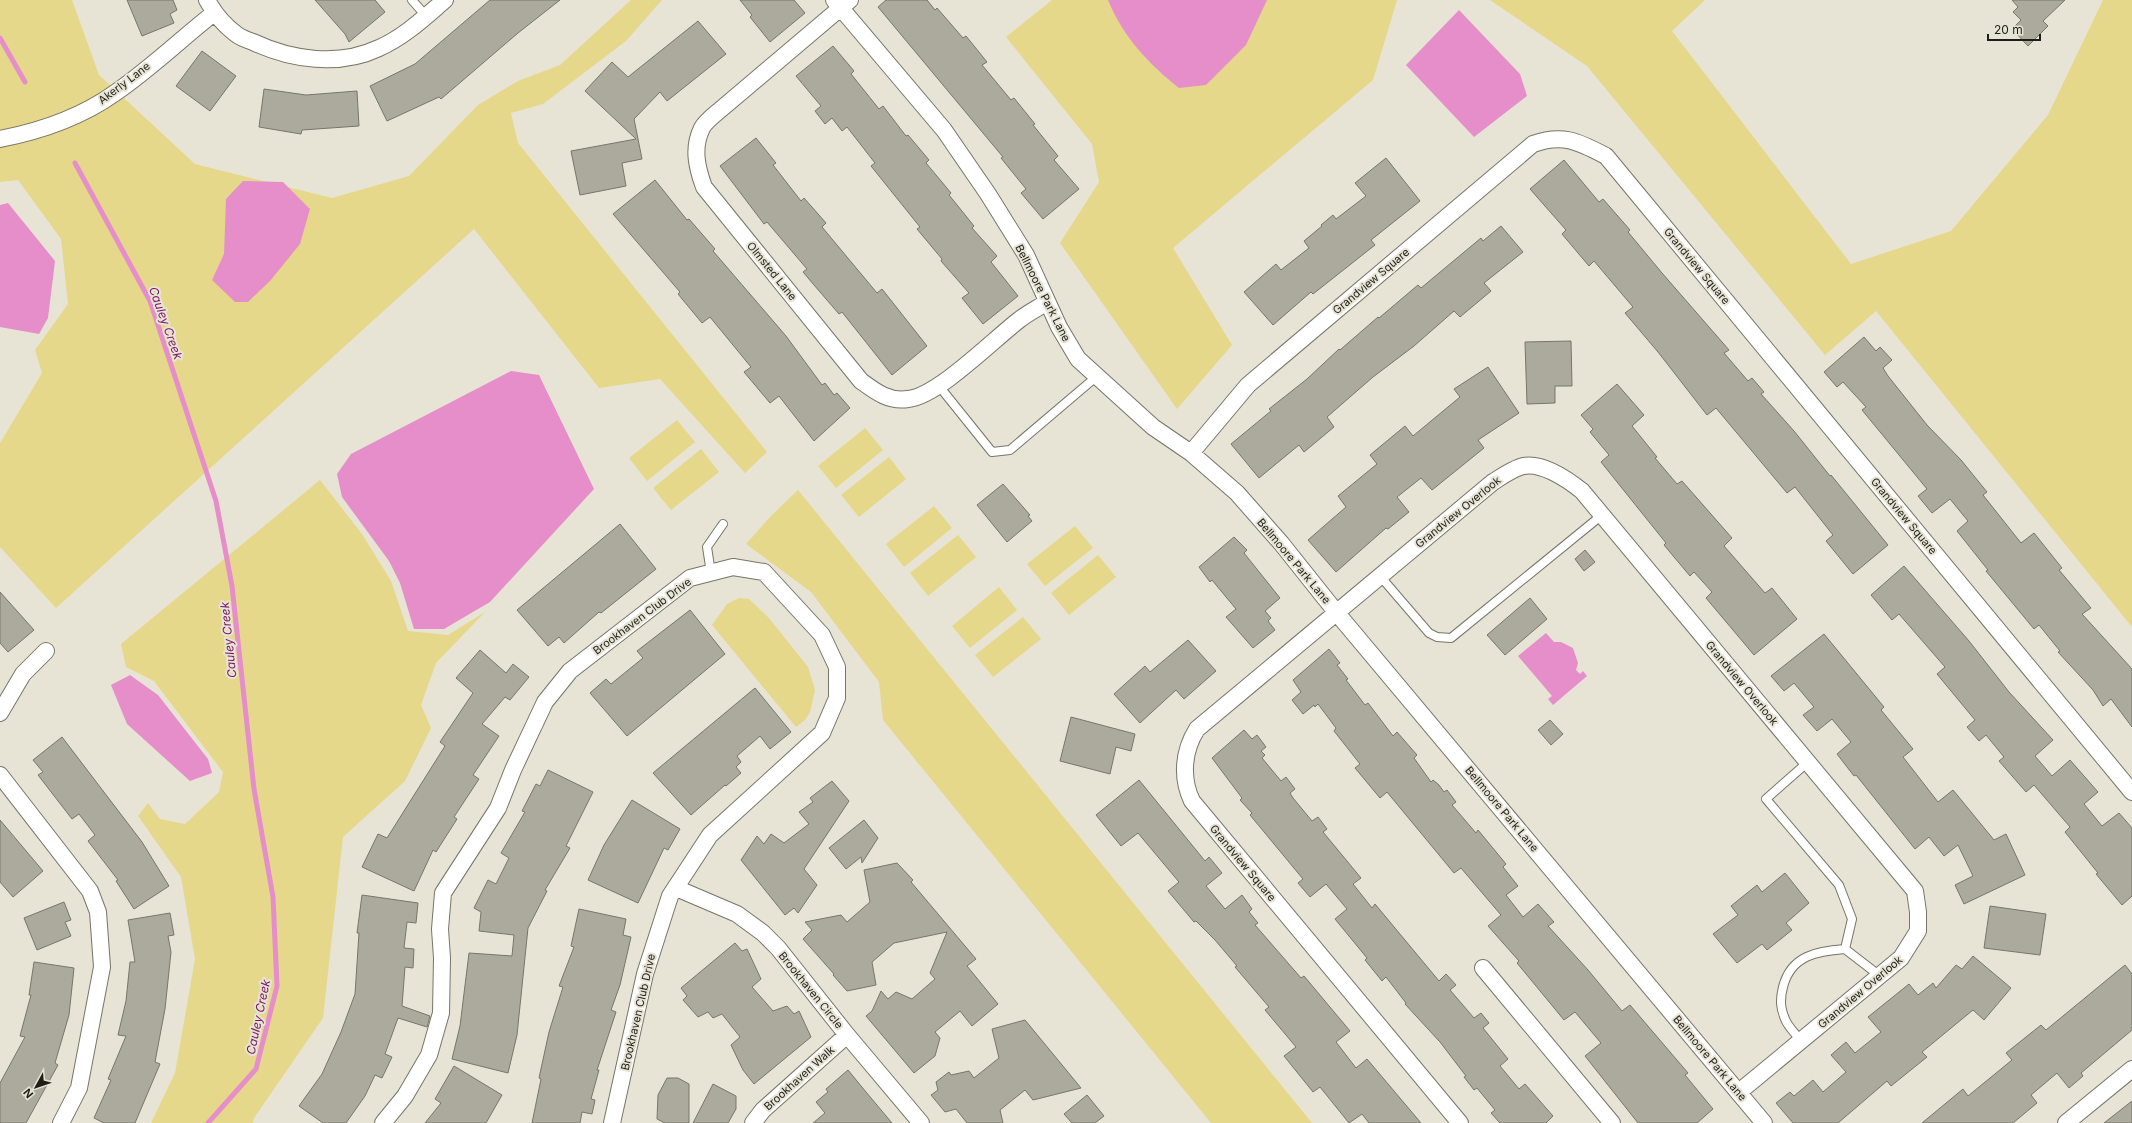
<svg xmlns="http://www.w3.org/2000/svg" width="2132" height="1123" font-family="Inter,sans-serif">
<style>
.green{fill:#e5d88a}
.water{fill:#e58eca}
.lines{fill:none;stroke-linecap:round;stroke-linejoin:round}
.stream{stroke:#e58eca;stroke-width:5}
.building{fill:#acaa9c;stroke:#787669}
.service-casing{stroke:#777567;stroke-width:10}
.minor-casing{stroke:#777567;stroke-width:18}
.service{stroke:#fff;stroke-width:8}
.minor{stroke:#fff;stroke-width:16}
.labels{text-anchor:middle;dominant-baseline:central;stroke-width:4;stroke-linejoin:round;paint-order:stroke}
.street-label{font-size:11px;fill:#1e1d18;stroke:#e7e4d5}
.water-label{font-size:12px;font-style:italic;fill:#7c1565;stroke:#e7e4d5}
</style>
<rect width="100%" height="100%" fill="#e7e4d5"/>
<!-- green -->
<path class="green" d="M 0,0 L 72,0 L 99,75 L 195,164 L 332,198 L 409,176 L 478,105 L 518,81 L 560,65 L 631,0 L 662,0 L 626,41 L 543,104 L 511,113 L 518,143 L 767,452 L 745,473 L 660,379 L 599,388 L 474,229 L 56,608 L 0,547 L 0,443 L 42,373 L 35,350 L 68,304 L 61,239 L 18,180 L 0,182 Z
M 1052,0 L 1397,0 L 1373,80 L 1173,248 L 1232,345 L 1177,409 L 1060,243 L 1099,182 L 1092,144 L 1006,37 Z
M 1490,0 L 1705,0 L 1672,31 L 1851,264 L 1951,231 L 2048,115 L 2103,0 L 2132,0 L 2132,627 L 1876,311 L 1825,355 L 1587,66 Z
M 677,420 L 695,442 L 647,481 L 629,458 Z
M 865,428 L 883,450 L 836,488 L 818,466 Z
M 701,449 L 719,472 L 671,510 L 653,488 Z
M 889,457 L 906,479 L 859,517 L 841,495 Z
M 320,480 L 362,534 L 391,581 L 408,631 L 448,635 L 485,612 L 436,663 L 421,705 L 431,728 L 405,781 L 343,837 L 323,1018 L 254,1118 L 253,1123 L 151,1123 L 175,1073 L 195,959 L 181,877 L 138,816 L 148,803 L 160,819 L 185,824 L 219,792 L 223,772 L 154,681 L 126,667 L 121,644 Z
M 798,490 L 1312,1123 L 1211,1123 L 883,720 L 879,682 L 811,592 L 746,544 L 771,516 Z
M 934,506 L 952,528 L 904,567 L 886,544 Z
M 1075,526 L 1093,548 L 1045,586 L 1027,564 Z
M 958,535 L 976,557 L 928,596 L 910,573 Z
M 1098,555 L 1116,577 L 1069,615 L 1051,593 Z
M 999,587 L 1017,610 L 970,648 L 952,626 Z
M 739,598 L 749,599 L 769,618 L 808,667 L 815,690 L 810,712 L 805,720 L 796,727 L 712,625 L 727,604 Z
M 1023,617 L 1041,639 L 993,677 L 975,655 Z"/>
<!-- water -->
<path class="water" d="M 1108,0 L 1267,0 L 1246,45 L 1206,85 L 1179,88 C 1149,64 1123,37 1108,0 Z
M 1459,10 L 1520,74 L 1527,96 L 1474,137 L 1406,65 Z
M 243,181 L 283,182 L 310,209 L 300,244 L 270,281 L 248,302 L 235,302 L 212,280 L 224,254 L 226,199 Z
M 8,203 L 55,261 L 48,318 L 39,334 L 0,327 L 0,205 Z
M 511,371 L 539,375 L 594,489 L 490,602 L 444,629 L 414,629 L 400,583 L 389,561 L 342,497 L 337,474 L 351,454 Z
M 1546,633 L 1554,642 L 1561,642 L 1573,648 L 1578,663 L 1576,670 L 1580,674 L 1583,671 L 1587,676 L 1553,705 L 1548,699 L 1552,696 L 1518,656 Z
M 130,675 L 158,695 L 208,759 L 212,773 L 190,781 L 127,724 L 111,685 Z"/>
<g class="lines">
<!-- stream -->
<path class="stream" d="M 0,38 L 25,82
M 75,163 L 150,301 L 216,501 L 232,586 L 254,789 L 273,897 L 277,986 L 256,1069 L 208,1123"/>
</g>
<!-- building -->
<path class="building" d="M 127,0 L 173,0 L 177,10 L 170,14 L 174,23 L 142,36 Z
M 315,0 L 375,0 L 385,12 L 349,42 L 345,34 Z
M 490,0 L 560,0 L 518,33 L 441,99 L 439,97 L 387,121 L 370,86 L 415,64 Z
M 740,0 L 794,0 L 805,13 L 770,42 L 750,17 L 752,15 Z
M 886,0 L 927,0 L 935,10 L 937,8 L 963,38 L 966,36 L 987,62 L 982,65 L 1011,100 L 1014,98 L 1035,124 L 1033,125 L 1058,156 L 1054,160 L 1079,189 L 1043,219 L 1021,193 L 1026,189 L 1001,158 L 1003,157 L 878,7 Z
M 2012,0 L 2065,0 L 2043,21 L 2048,26 L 2028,46 L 2012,29 L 2021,20 L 2013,12 L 2018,7 Z
M 698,21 L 726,54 L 667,101 L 660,92 L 634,119 L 642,159 L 622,163 L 626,186 L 580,195 L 571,151 L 636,139 L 585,91 L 612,62 L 628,77 Z
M 833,46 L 854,71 L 851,74 L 879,109 L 883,106 L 906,136 L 908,135 L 929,160 L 926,163 L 951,193 L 949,195 L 974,226 L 972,228 L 997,256 L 991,262 L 1018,296 L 983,324 L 962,298 L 969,293 L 941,261 L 942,259 L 917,229 L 920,227 L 871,166 L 875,163 L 847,127 L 842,131 L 832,118 L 825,124 L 815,111 L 821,106 L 796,76 Z
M 202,51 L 236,76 L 210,111 L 176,86 Z
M 264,89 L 306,95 L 357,91 L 359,126 L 302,130 L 301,134 L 259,127 Z
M 756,138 L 776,163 L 773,165 L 801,201 L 804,198 L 826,223 L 822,227 L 877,293 L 882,289 L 927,346 L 892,375 L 842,312 L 839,314 L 814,285 L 803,272 L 807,269 L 767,222 L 764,224 L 720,166 Z
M 1386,158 L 1420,201 L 1371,240 L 1375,245 L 1313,294 L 1311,292 L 1273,325 L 1244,292 L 1276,264 L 1281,270 L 1309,248 L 1304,241 L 1322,226 L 1321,225 L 1333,215 L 1336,219 L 1366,196 L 1355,183 Z
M 1564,160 L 1599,202 L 1603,199 L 1630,230 L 1628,232 L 1662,273 L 1729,350 L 1724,353 L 1748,381 L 1752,378 L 1764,392 L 1761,394 L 1794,431 L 1830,476 L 1831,475 L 1888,545 L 1853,574 L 1826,541 L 1833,535 L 1795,487 L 1787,493 L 1716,408 L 1707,415 L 1658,352 L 1625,313 L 1633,307 L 1594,261 L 1589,266 L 1562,234 L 1566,230 L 1530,189 Z
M 655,180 L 687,220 L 689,219 L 715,249 L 713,251 L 786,336 L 822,385 L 825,383 L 834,395 L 837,393 L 850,408 L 814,441 L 779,396 L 770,403 L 744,372 L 751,367 L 710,317 L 702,323 L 678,294 L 680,292 L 613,214 Z
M 1501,226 L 1523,252 L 1484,283 L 1491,291 L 1460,317 L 1454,311 L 1414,346 L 1373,377 L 1327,417 L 1334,427 L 1304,452 L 1299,445 L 1259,478 L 1231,444 L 1271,411 L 1269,409 L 1307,379 L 1339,349 L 1340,350 L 1378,317 L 1379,318 L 1418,285 L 1421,288 L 1481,238 L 1483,241 Z
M 1864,337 L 1876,351 L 1880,347 L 1892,360 L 1883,368 L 1888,376 L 1927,425 L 1961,460 L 1987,492 L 1983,495 L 2021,543 L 2034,533 L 2062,568 L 2059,570 L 2091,608 L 2082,614 L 2132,669 L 2132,727 L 2111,699 L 2103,706 L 2093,690 L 2058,652 L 2060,651 L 2039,625 L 2034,629 L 1986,571 L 1988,570 L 1957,531 L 1968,521 L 1950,499 L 1932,513 L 1918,496 L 1927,489 L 1862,410 L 1866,407 L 1843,382 L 1837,387 L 1824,372 Z
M 1571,341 L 1572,386 L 1555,386 L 1555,403 L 1527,404 L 1525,342 Z
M 1488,367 L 1519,413 L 1478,440 L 1484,448 L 1432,490 L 1421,478 L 1397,497 L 1409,512 L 1388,529 L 1386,528 L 1336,572 L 1308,540 L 1346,507 L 1338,496 L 1377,464 L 1370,455 L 1405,426 L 1413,436 L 1460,397 L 1454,389 Z
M 1617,384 L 1644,415 L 1632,426 L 1657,457 L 1655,458 L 1677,484 L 1682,481 L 1732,538 L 1724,546 L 1765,593 L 1772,588 L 1797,619 L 1754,655 L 1706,598 L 1712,592 L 1694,572 L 1690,576 L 1664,545 L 1666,543 L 1601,462 L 1609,455 L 1590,432 L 1593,429 L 1581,415 Z
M 1003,484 L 1030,515 L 1028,516 L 1032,521 L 1007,542 L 977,505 Z
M 620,524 L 656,569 L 601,613 L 599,612 L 564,643 L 559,637 L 548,646 L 517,610 Z
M 1234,537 L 1247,550 L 1244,553 L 1280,598 L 1265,611 L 1271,618 L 1268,621 L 1275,630 L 1253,648 L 1226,617 L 1236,609 L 1212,580 L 1210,582 L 1199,567 Z
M 1585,550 L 1595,562 L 1584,571 L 1575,559 Z
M 1904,566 L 1969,641 L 2009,692 L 2053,740 L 2035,756 L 2052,776 L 2070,760 L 2098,792 L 2084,804 L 2102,826 L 2119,813 L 2132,828 L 2132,896 L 2122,905 L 2096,874 L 2098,873 L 2065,832 L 2070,827 L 2034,785 L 2026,792 L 1999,761 L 2004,757 L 1986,735 L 1979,741 L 1967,727 L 1975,720 L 1937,674 L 1945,667 L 1899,614 L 1892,620 L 1871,595 Z
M 0,592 L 34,630 L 8,652 L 0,643 Z
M 1530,598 L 1547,619 L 1505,655 L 1487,635 Z
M 690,610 L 725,654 L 627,736 L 590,693 L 606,679 L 611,684 L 643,658 L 637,651 Z
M 1824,634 L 1884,707 L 1881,710 L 1913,749 L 1903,757 L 1938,802 L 1953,790 L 1994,840 L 2006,834 L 2025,875 L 1964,904 L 1955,885 L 1973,876 L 1958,845 L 1944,856 L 1929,837 L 1915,849 L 1856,775 L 1854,776 L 1837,754 L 1851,742 L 1832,719 L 1817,731 L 1803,715 L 1814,707 L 1794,683 L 1784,691 L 1771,676 Z
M 1188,640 L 1216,671 L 1184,699 L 1176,690 L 1140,723 L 1114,694 L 1145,666 L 1150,672 Z
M 1329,649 L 1340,663 L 1337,665 L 1348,679 L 1346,680 L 1365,705 L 1368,703 L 1393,736 L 1397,732 L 1417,755 L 1414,758 L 1431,782 L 1433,780 L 1439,785 L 1444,792 L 1447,790 L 1456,802 L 1452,805 L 1476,833 L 1478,830 L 1506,864 L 1503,867 L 1518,886 L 1506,895 L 1523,917 L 1538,904 L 1554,922 L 1548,926 L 1588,970 L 1622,1011 L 1630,1005 L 1688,1073 L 1685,1075 L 1713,1109 L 1697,1123 L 1638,1123 L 1585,1056 L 1601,1043 L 1575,1012 L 1564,1020 L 1517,963 L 1519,961 L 1488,926 L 1501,915 L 1461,868 L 1454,873 L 1387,792 L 1380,798 L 1355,768 L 1360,764 L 1334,731 L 1336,728 L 1318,704 L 1315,707 L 1314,705 L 1303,714 L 1292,700 L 1301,692 L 1293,680 Z
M 480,650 L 506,673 L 513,664 L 529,677 L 510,700 L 505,697 L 482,724 L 499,736 L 473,775 L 479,779 L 454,817 L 457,819 L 436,852 L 433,850 L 414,891 L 362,867 L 378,834 L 387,838 L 445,746 L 440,742 L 473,693 L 456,678 Z
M 755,688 L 791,732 L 770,749 L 760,736 L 737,756 L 741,762 L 736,767 L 741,773 L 726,786 L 725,785 L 691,815 L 653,773 Z
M 1071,717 L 1135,734 L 1131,751 L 1116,747 L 1110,774 L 1060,761 Z
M 1550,720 L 1563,734 L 1551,745 L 1538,730 Z
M 1244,730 L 1252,739 L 1257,735 L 1266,747 L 1261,751 L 1265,755 L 1262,758 L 1281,781 L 1286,777 L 1295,789 L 1290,793 L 1293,798 L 1312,821 L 1318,817 L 1327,829 L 1323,832 L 1361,878 L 1353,884 L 1372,908 L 1375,904 L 1439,981 L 1446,974 L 1456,985 L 1450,990 L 1474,1018 L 1481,1013 L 1489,1023 L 1483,1028 L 1508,1059 L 1500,1066 L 1519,1089 L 1525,1084 L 1553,1116 L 1546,1123 L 1500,1123 L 1491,1113 L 1495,1110 L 1477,1088 L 1474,1090 L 1464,1077 L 1466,1076 L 1440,1042 L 1405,1004 L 1406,1003 L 1386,977 L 1382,981 L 1365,960 L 1367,958 L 1335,919 L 1347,909 L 1326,884 L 1310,897 L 1298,883 L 1303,879 L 1250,815 L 1252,813 L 1240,800 L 1242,798 L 1212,758 Z
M 62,737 L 142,842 L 169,886 L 134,909 L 116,881 L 118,880 L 88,841 L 95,835 L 79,814 L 72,819 L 38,775 L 43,772 L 33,760 Z
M 548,770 L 593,792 L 566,846 L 570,848 L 545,890 L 547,891 L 528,928 L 517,1035 L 508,1073 L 452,1059 L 460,1026 L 469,953 L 512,956 L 514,935 L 479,931 L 481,912 L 474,908 L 488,880 L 496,884 L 509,858 L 501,853 L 525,812 L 522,811 L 536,784 L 540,786 Z
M 1139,780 L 1205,861 L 1209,857 L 1222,873 L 1206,886 L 1225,909 L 1242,895 L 1252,909 L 1249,912 L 1258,923 L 1255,925 L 1301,978 L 1304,976 L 1350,1031 L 1336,1042 L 1356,1068 L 1367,1059 L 1421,1123 L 1369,1123 L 1362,1114 L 1349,1123 L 1320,1087 L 1313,1092 L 1284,1056 L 1296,1047 L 1265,1010 L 1269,1007 L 1235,967 L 1237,966 L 1215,940 L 1196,921 L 1194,922 L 1168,891 L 1179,882 L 1138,833 L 1121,846 L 1096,815 Z
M 832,781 L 849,801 L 804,869 L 817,885 L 798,913 L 794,908 L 785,915 L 741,860 L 757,836 L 764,844 L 771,834 L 784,843 L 809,824 L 799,812 L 813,802 L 810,798 Z
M 632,800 L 680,829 L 668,850 L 664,848 L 638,903 L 588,880 L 604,845 Z
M 0,820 L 43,871 L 13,897 L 0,882 Z
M 864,820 L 878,838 L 862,863 L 861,857 L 846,869 L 829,848 Z
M 897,863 L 913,880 L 911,882 L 976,959 L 967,966 L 998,1004 L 972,1026 L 960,1011 L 935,1032 L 940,1038 L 935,1056 L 914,1073 L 866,1016 L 872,1011 L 881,991 L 888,999 L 896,992 L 912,999 L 935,979 L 930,973 L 947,932 L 894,943 L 872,962 L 876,985 L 847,991 L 833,975 L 834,974 L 803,939 L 812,930 L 805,922 L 841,915 L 847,922 L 870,902 L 864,870 Z
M 1785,873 L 1809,903 L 1786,923 L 1792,930 L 1767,950 L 1762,944 L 1737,963 L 1713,934 L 1738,915 L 1731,906 L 1757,885 L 1762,892 Z
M 362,895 L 418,903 L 416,923 L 407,922 L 404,948 L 414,949 L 413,968 L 405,967 L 402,1006 L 430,1016 L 427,1027 L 398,1018 L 385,1054 L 392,1057 L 382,1078 L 375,1075 L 365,1096 L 346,1123 L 323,1123 L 299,1106 L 322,1074 L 341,1032 L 355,994 L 359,933 L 357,933 Z
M 64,902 L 71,920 L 65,922 L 71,936 L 37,950 L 24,918 Z
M 1990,906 L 2046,914 L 2040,955 L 1984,948 Z
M 579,909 L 626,919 L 623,935 L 631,937 L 620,985 L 611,1010 L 616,1012 L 597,1070 L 599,1070 L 591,1099 L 595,1100 L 592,1114 L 582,1112 L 580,1123 L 532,1123 L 541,1079 L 539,1078 L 549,1032 L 563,987 L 559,986 L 574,947 L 571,946 Z
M 170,913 L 174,935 L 168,936 L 171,952 L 165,1009 L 155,1062 L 160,1064 L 135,1123 L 104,1123 L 94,1118 L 111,1080 L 108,1079 L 126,1036 L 118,1035 L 126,1001 L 130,962 L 135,962 L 128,920 Z
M 735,943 L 742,951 L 747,949 L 761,979 L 752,987 L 773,1011 L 787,1006 L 794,1014 L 799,1011 L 811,1037 L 754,1084 L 743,1070 L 731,1045 L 740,1037 L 722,1014 L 713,1018 L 708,1012 L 698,1017 L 683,1000 L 687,996 L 681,988 Z
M 1973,956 L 2011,988 L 1984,1020 L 1973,1010 L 1922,1052 L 1927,1057 L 1891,1086 L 1887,1081 L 1838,1123 L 1793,1123 L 1776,1103 L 1790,1092 L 1794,1096 L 1813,1080 L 1823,1092 L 1846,1072 L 1831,1055 L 1846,1042 L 1855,1053 L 1881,1032 L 1868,1017 L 1909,984 L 1918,995 L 1933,983 L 1936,988 L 1956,965 L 1962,969 Z
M 34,962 L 74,968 L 69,1015 L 55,1063 L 58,1065 L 26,1123 L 0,1123 L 0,1083 L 25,1037 L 20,1036 L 31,995 L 29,995 Z
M 2125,965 L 2132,974 L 2132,1030 L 2081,1073 L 2083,1076 L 2069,1088 L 2057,1073 L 2031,1095 L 2037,1103 L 2013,1123 L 1922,1123 L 1963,1089 L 1968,1096 L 2012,1060 L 2006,1053 L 2041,1025 L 2046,1030 Z
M 1025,1020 L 1081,1088 L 1033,1100 L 1025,1090 L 1000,1110 L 1003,1123 L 967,1123 L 956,1109 L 945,1112 L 931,1095 L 938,1090 L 936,1082 L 949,1072 L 951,1075 L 969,1071 L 974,1078 L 999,1058 L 992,1029 Z
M 454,1066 L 502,1095 L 486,1123 L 425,1123 L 441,1103 L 435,1099 Z
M 848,1070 L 866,1092 L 892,1123 L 813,1123 L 825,1113 L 816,1102 L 828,1092 L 826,1089 Z
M 667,1078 L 678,1078 L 689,1084 L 689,1123 L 665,1123 L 657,1119 L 658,1095 Z
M 713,1084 L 736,1096 L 736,1109 L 728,1123 L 693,1123 Z
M 1087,1095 L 1104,1116 L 1095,1123 L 1072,1123 L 1064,1114 Z
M 2132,1101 L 2132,1123 L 2104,1123 Z"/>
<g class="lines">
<!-- service casing -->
<g class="service-casing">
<path id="service" d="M 412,0 L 426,16
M 939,386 L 992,452 L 1010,450 L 1096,377
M 711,573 L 707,547 L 723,524
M 1380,576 L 1429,633 L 1437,637 L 1451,638 L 1602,515
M 1808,762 L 1766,799 L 1839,885 L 1852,919 L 1845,949 L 1880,976
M 1801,1041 C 1796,1034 1788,1027 1785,1019 C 1780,1007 1780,999 1783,987 C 1791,955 1818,951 1845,949"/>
</g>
<!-- minor casing -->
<g class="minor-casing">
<path id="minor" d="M 207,0 C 214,13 224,25 236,34 C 241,38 247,40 253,42 C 291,60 339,67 379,48 C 404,37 424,18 445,0
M 834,0 L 944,130 L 988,194 L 1026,255 L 1059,327 L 1078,359 L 1153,427 L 1191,453 L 1237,493 L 1281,543 L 1336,612 L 1764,1123
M 850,0 L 720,110 C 714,115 705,122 702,128 C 692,148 697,168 704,187 L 861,381 C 876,392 889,402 908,399 C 938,396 993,340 1019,320 C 1028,313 1038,308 1047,302
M 0,139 C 41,131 80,118 115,93 C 150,69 181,39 214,13
M 1191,453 L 1248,385 L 1533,144 C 1563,133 1579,142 1606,156 L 2132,792
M 0,713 L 23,674 L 46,651
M 0,775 L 90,891 L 98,912 L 102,967 L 79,1088 L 61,1123
M 676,888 L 737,914 L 763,933 L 778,948 L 847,1035 L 921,1123
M 1483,968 L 1612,1123
M 383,1123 L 405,1096 L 429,1055 L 441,1013 L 442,958 L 440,929 L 443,893 L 498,808 L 513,770 L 545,702 L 570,671 L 690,578 L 733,567 L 764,572 L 822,635 L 837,667 L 837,698 L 822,733 L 710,835 L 670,896 L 645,974 L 612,1123
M 753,1123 L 763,1110 L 847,1035
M 1460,1123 L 1192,801 C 1181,778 1183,751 1197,729 L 1493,482 C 1501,477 1511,470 1520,467 C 1539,460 1567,479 1582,491 L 1915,891 L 1918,912 L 1918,931 L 1901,958 L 1739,1092
M 2066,1123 L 2132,1069"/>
</g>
<!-- service -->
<use href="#service" class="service"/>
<!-- minor -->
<use href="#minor" class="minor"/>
</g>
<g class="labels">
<!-- street labels -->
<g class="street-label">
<text transform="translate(124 83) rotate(-37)">Akerly Lane</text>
<text transform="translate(1697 266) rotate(50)">Grandview Square</text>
<text transform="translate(772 271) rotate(51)">Olmsted Lane</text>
<text transform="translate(1371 281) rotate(-40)">Grandview Square</text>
<text transform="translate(1043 293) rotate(63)">Bellmoore Park Lane</text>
<text transform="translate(1458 512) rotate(-39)">Grandview Overlook</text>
<text transform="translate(1904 516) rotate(50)">Grandview Square</text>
<text transform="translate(1294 561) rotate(50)">Bellmoore Park Lane</text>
<text transform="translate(642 616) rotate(-37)">Brookhaven Club Drive</text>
<text transform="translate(1742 683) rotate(50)">Grandview Overlook</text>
<text transform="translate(1502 809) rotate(50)">Bellmoore Park Lane</text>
<text transform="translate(1243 863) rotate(50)">Grandview Square</text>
<text transform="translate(811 990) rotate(51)">Brookhaven Circle</text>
<text transform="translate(1860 992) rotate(-40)">Grandview Overlook</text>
<text transform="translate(638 1012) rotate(-77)">Brookhaven Club Drive</text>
<text transform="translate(1710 1058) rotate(50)">Bellmoore Park Lane</text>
<text transform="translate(799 1078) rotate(-42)">Brookhaven Walk</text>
</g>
<!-- water labels -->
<g class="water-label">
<text transform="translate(166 323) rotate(70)">Cauley Creek</text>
<text transform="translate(228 640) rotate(-96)">Cauley Creek</text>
<text transform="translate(258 1017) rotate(-78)">Cauley Creek</text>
</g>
</g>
<!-- north arrow -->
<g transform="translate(36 1087) rotate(230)" stroke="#e7e4d5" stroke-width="3" paint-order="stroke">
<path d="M0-3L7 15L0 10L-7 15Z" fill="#1e1d18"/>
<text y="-6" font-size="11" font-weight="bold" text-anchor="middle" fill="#1e1d18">N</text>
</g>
<!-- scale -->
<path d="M1988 34v6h52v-6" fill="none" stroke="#1e1d18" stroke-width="2"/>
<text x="1994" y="34" font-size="12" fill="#1e1d18" stroke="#e7e4d5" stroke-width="3" paint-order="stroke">20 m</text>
</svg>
